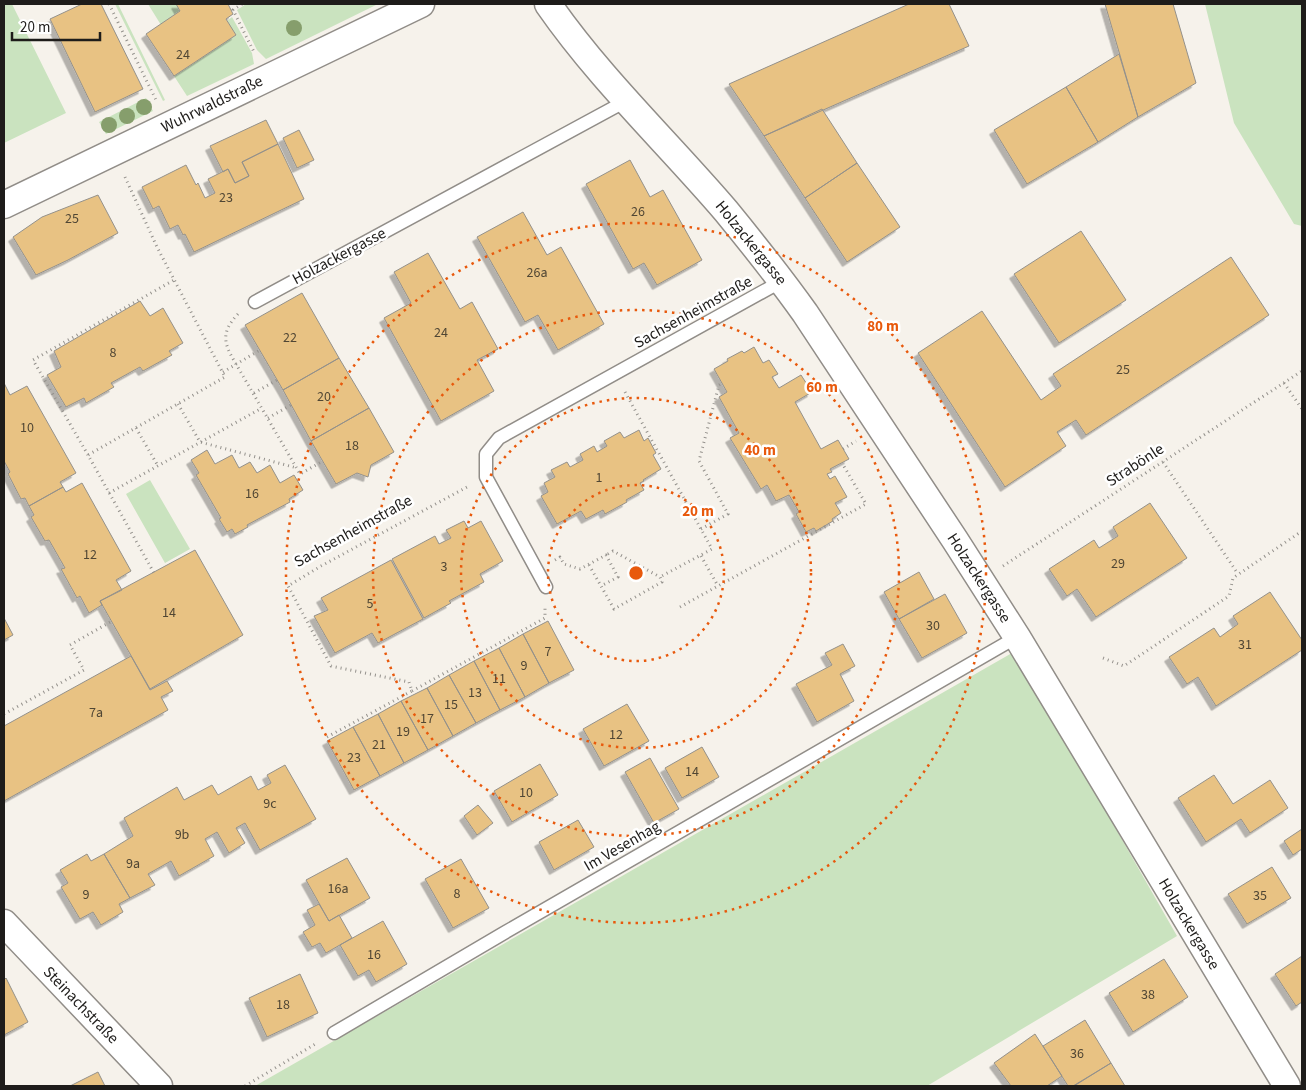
<svg xmlns="http://www.w3.org/2000/svg" width="1306" height="1090" font-family="'Source Sans 3',sans-serif">
<style>
.green{fill:#cae3bf}
.building{fill:#e8c283;stroke:#94918b;filter:url(#shadow)}
.lines{fill:none;stroke-linecap:round;stroke-linejoin:round}
.service-casing{stroke:#918d88;stroke-width:15}
.minor-casing{stroke:#918d88;stroke-width:29}
.path{stroke:#94918c;stroke-width:3;stroke-dasharray:1 4;stroke-linecap:butt}
.service{stroke:#fff;stroke-width:12}
.minor{stroke:#fff;stroke-width:26}
.tree{fill:#869e6c}
.ring{fill:none;stroke:#e8590c;stroke-width:2.5;stroke-dasharray:2.5 5}
.labels{text-anchor:middle;dominant-baseline:central;stroke-width:5;stroke-linejoin:round;paint-order:stroke}
.number-label{font-size:14px;fill:#504634}
.street-label{font-size:16px;fill:#1e1c1a;stroke:#fff}
.centre{fill:#e8590c;stroke:#fff;stroke-width:2.5}
.ring-label{font-size:15px;text-anchor:middle;font-weight:bold;fill:#e8590c;stroke:#fff;stroke-width:5;stroke-linejoin:round;paint-order:stroke}
</style>
<defs>
<filter id="shadow"><feDropShadow dx="-4.5" dy="4.5" stdDeviation="0" flood-color="#0004"/></filter>
</defs>
<rect width="100%" height="100%" fill="#f6f2eb"/>
<!-- green -->
<path class="green" d="M 4,4 L 12,4 L 66,113 L 4,143 Z
M 115,4 L 118,4 L 165,100 L 163,101 Z
M 148,4 L 176,4 L 180,11 L 161,25 Z
M 246,4 L 378,4 L 266,59 L 257,50 L 237,10 Z
M 1205,4 L 1302,4 L 1302,226 L 1294,224 L 1234,123 Z
M 232,17 L 252,53 L 254,64 L 187,96 L 174,76 L 236,35 L 227,21 Z
M 146,98 L 153,111 L 106,134 L 99,122 Z
M 150,480 L 190,549 L 165,563 L 126,494 Z
M 1012,653 L 1096,794 L 1177,936 L 927,1086 L 255,1086 Z"/>
<!-- building -->
<path class="building" d="M 82,4 L 101,4 L 143,89 L 95,112 L 50,19 Z
M 176,4 L 228,4 L 233,14 L 226,19 L 236,35 L 174,76 L 146,34 L 180,11 Z
M 909,4 L 949,4 L 969,46 L 764,136 L 729,84 Z
M 1105,4 L 1173,4 L 1196,83 L 1138,117 Z
M 1119,54 L 1138,117 L 1098,142 L 1066,87 Z
M 1066,87 L 1098,142 L 1027,184 L 994,130 Z
M 822,109 L 857,163 L 805,198 L 764,136 Z
M 266,120 L 278,144 L 242,162 L 249,176 L 235,183 L 228,169 L 223,172 L 210,146 Z
M 299,130 L 314,160 L 297,168 L 283,138 Z
M 278,144 L 304,199 L 194,252 L 185,234 L 183,235 L 178,225 L 170,229 L 159,206 L 153,209 L 142,187 L 186,165 L 196,185 L 198,183 L 205,198 L 215,193 L 208,179 L 228,169 L 235,183 L 249,176 L 242,162 Z
M 630,160 L 650,197 L 663,190 L 702,260 L 657,285 L 644,263 L 633,269 L 586,184 Z
M 857,163 L 900,227 L 847,262 L 805,198 Z
M 98,195 L 118,233 L 68,260 L 36,275 L 13,237 L 42,217 Z
M 523,212 L 547,255 L 561,247 L 604,324 L 558,350 L 538,315 L 525,322 L 477,237 Z
M 1081,231 L 1126,300 L 1059,343 L 1014,274 Z
M 428,253 L 460,309 L 472,302 L 498,349 L 477,360 L 494,391 L 441,421 L 384,318 L 411,303 L 394,272 Z
M 1231,257 L 1269,315 L 1086,435 L 1076,420 L 1057,432 L 1066,446 L 1005,487 L 918,353 L 982,311 L 1041,400 L 1061,386 L 1053,374 Z
M 302,293 L 339,358 L 283,390 L 245,325 Z
M 140,301 L 150,316 L 163,308 L 183,343 L 169,351 L 172,355 L 143,371 L 140,367 L 111,383 L 114,387 L 86,403 L 84,398 L 66,407 L 47,375 L 61,367 L 54,351 Z
M 754,347 L 763,363 L 769,360 L 778,374 L 772,377 L 779,388 L 801,375 L 812,392 L 795,402 L 821,449 L 838,440 L 849,459 L 830,469 L 832,472 L 827,474 L 830,479 L 835,476 L 847,497 L 835,503 L 841,513 L 832,519 L 833,521 L 816,531 L 814,528 L 806,532 L 796,514 L 799,512 L 789,495 L 776,501 L 767,485 L 761,489 L 730,438 L 739,433 L 719,397 L 727,392 L 714,369 L 728,361 L 727,359 L 742,351 L 744,353 Z
M 339,358 L 369,408 L 311,441 L 283,390 Z
M 4,383 L 10,395 L 27,386 L 76,473 L 60,482 L 63,487 L 29,506 L 25,498 L 21,499 L 8,474 L 10,472 L 4,461 Z
M 369,408 L 394,452 L 371,465 L 368,477 L 357,473 L 336,484 L 311,441 Z
M 639,430 L 644,441 L 648,438 L 656,453 L 653,455 L 661,469 L 643,480 L 644,481 L 640,483 L 644,490 L 626,500 L 627,502 L 605,514 L 603,510 L 586,519 L 581,511 L 557,524 L 541,496 L 548,492 L 544,483 L 555,477 L 551,470 L 567,462 L 570,467 L 583,460 L 580,454 L 594,446 L 597,452 L 607,446 L 604,441 L 620,432 L 624,438 Z
M 207,450 L 215,464 L 232,455 L 239,468 L 250,462 L 257,473 L 270,465 L 280,483 L 294,475 L 303,490 L 289,499 L 290,502 L 247,525 L 248,527 L 235,534 L 232,529 L 227,532 L 219,519 L 221,518 L 196,475 L 199,473 L 191,460 Z
M 82,483 L 131,571 L 116,580 L 122,590 L 100,601 L 102,605 L 89,613 L 80,596 L 77,598 L 61,569 L 65,568 L 49,540 L 45,541 L 31,517 L 34,515 L 29,506 L 63,487 L 66,492 Z
M 1150,503 L 1187,558 L 1096,617 L 1077,589 L 1067,596 L 1049,569 L 1094,540 L 1099,548 L 1118,536 L 1113,527 Z
M 464,521 L 468,528 L 481,521 L 503,561 L 480,574 L 484,582 L 449,601 L 451,603 L 424,618 L 392,559 L 435,536 L 439,544 L 451,538 L 446,530 Z
M 195,550 L 243,635 L 150,689 L 100,601 Z
M 391,560 L 423,619 L 378,643 L 372,633 L 335,653 L 314,616 L 328,610 L 321,598 Z
M 919,572 L 934,599 L 899,619 L 884,592 Z
M 1270,592 L 1302,640 L 1302,650 L 1216,706 L 1198,677 L 1187,684 L 1169,657 L 1214,628 L 1220,637 L 1238,624 L 1233,616 Z
M 945,594 L 967,633 L 922,658 L 899,619 Z
M 4,618 L 13,635 L 4,640 Z
M 548,621 L 574,670 L 549,683 L 523,634 Z
M 523,634 L 549,683 L 525,697 L 499,648 Z
M 843,644 L 855,666 L 840,674 L 854,701 L 817,722 L 796,684 L 832,665 L 825,653 Z
M 499,648 L 525,697 L 500,710 L 474,661 Z
M 131,656 L 150,690 L 167,681 L 173,691 L 161,697 L 168,710 L 4,801 L 4,726 Z
M 474,661 L 500,710 L 476,723 L 449,675 Z
M 449,675 L 476,723 L 453,736 L 427,688 Z
M 427,688 L 453,736 L 428,750 L 401,701 Z
M 401,701 L 428,750 L 404,763 L 378,714 Z
M 627,704 L 649,741 L 604,766 L 583,729 Z
M 378,714 L 404,763 L 380,776 L 353,727 Z
M 353,727 L 380,776 L 354,790 L 327,741 Z
M 702,747 L 719,777 L 682,798 L 665,768 Z
M 650,758 L 679,809 L 654,823 L 625,772 Z
M 540,764 L 558,795 L 512,822 L 494,791 Z
M 285,765 L 316,819 L 260,850 L 245,823 L 236,828 L 245,843 L 229,853 L 217,832 L 205,839 L 214,856 L 179,876 L 171,861 L 148,874 L 155,885 L 130,898 L 104,854 L 133,836 L 124,818 L 177,787 L 184,800 L 212,785 L 218,795 L 251,776 L 258,790 L 271,783 L 267,775 Z
M 1214,775 L 1233,804 L 1270,780 L 1288,808 L 1250,833 L 1241,819 L 1206,842 L 1178,798 Z
M 478,805 L 493,823 L 477,835 L 464,816 Z
M 578,820 L 594,847 L 554,870 L 539,842 Z
M 1302,829 L 1302,849 L 1293,855 L 1284,841 Z
M 87,854 L 91,861 L 104,854 L 130,898 L 119,904 L 123,912 L 101,925 L 93,912 L 80,919 L 61,887 L 68,883 L 60,870 Z
M 347,858 L 370,898 L 329,921 L 306,880 Z
M 461,859 L 489,908 L 453,928 L 425,879 Z
M 1272,867 L 1291,898 L 1247,924 L 1228,894 Z
M 319,904 L 329,921 L 339,915 L 352,938 L 326,953 L 320,943 L 312,947 L 303,932 L 315,925 L 307,910 Z
M 383,921 L 407,964 L 376,982 L 369,970 L 358,976 L 340,945 Z
M 1302,956 L 1302,1002 L 1296,1006 L 1275,974 Z
M 1164,959 L 1188,997 L 1133,1032 L 1109,993 Z
M 300,974 L 318,1013 L 267,1037 L 249,998 Z
M 6,978 L 28,1022 L 4,1035 L 4,980 Z
M 1085,1020 L 1111,1063 L 1073,1086 L 1068,1086 L 1043,1046 Z
M 1035,1034 L 1062,1076 L 1047,1086 L 1011,1086 L 994,1063 Z
M 1111,1063 L 1125,1086 L 1074,1086 Z
M 98,1072 L 105,1086 L 70,1086 Z"/>
<g class="lines">
<!-- service casing -->
<g class="service-casing">
<path id="service" d="M 255,302 L 626,101
M 546,587 L 486,477 L 486,454 L 499,438 L 782,281
M 334,1033 L 504,933 L 1017,637"/>
</g>
<!-- minor casing -->
<g class="minor-casing">
<path id="minor" d="M 548,4 C 600,79 667,142 726,211 C 753,244 780,278 805,313 L 955,540 L 1017,637 L 1287,1086
M 4,205 L 421,4
M 4,923 L 159,1086"/>
</g>
<!-- path -->
<path class="path" d="M 109,4 L 157,102
M 242,4 L 233,10 L 255,54
M 125,177 L 157,247 L 225,377 L 88,455 L 154,573
M 238,314 C 220,333 224,344 236,364 L 300,474 L 323,461
M 223,372 L 260,350
M 1284,383 L 1302,409
M 807,384 L 815,379
M 625,392 L 712,549 L 660,577
M 254,393 L 277,380
M 178,404 L 200,442 L 297,468
M 268,418 L 291,405
M 136,428 L 158,466
M 843,449 L 856,441
M 88,455 L 33,360 L 174,280
M 1163,462 L 1238,574
M 109,493 L 262,408
M 701,529 L 728,514 L 699,461 L 719,385 L 722,383
M 701,556 L 718,586
M 555,560 L 560,557 L 564,564 L 580,569 L 606,555 L 618,577 L 601,586 L 614,609 L 662,582 L 660,577 L 613,551 L 606,555
M 589,565 L 601,586
M 1003,566 L 1302,371
M 680,607 L 866,504 L 842,463
M 1103,658 L 1124,666 L 1229,596 L 1233,578 L 1302,531
M 412,691 L 545,618 L 545,607
M 4,714 L 84,670 L 70,645 L 112,621
M 327,737 L 412,691 L 409,682 L 331,666 L 288,586 L 321,566 L 467,487
M 245,1086 L 317,1043"/>
<!-- service -->
<use href="#service" class="service"/>
<!-- minor -->
<use href="#minor" class="minor"/>
</g>
<!-- trees -->
<g class="tree">
<circle cx="294" cy="28" r="8"/>
<circle cx="144" cy="107" r="8"/>
<circle cx="127" cy="116" r="8"/>
<circle cx="109" cy="125" r="8"/>
</g>
<!-- distance rings -->
<g class="ring">
<circle cx="636" cy="573" r="88"/>
<circle cx="636" cy="573" r="175"/>
<circle cx="636" cy="573" r="263"/>
<circle cx="636" cy="573" r="350"/>
</g>
<g class="labels">
<!-- number labels -->
<g class="number-label">
<text x="183" y="55">24</text>
<text x="226" y="198">23</text>
<text x="638" y="212">26</text>
<text x="72" y="219">25</text>
<text x="537" y="273">26a</text>
<text x="441" y="333">24</text>
<text x="290" y="338">22</text>
<text x="113" y="353">8</text>
<text x="1123" y="370">25</text>
<text x="324" y="397">20</text>
<text x="27" y="428">10</text>
<text x="352" y="446">18</text>
<text x="599" y="478">1</text>
<text x="252" y="494">16</text>
<text x="90" y="555">12</text>
<text x="1118" y="564">29</text>
<text x="444" y="567">3</text>
<text x="370" y="604">5</text>
<text x="169" y="613">14</text>
<text x="933" y="626">30</text>
<text x="1245" y="645">31</text>
<text x="548" y="652">7</text>
<text x="524" y="666">9</text>
<text x="499" y="679">11</text>
<text x="475" y="693">13</text>
<text x="451" y="705">15</text>
<text x="96" y="713">7a</text>
<text x="427" y="719">17</text>
<text x="403" y="732">19</text>
<text x="616" y="735">12</text>
<text x="379" y="745">21</text>
<text x="354" y="758">23</text>
<text x="692" y="772">14</text>
<text x="526" y="793">10</text>
<text x="270" y="804">9c</text>
<text x="182" y="835">9b</text>
<text x="133" y="864">9a</text>
<text x="338" y="889">16a</text>
<text x="457" y="894">8</text>
<text x="86" y="895">9</text>
<text x="1260" y="896">35</text>
<text x="374" y="955">16</text>
<text x="1148" y="995">38</text>
<text x="283" y="1005">18</text>
<text x="1077" y="1054">36</text>
</g>
<!-- street labels -->
<g class="street-label">
<text transform="translate(212 104) rotate(-26)">Wuhrwaldstraße</text>
<text transform="translate(751 243) rotate(51)">Holzackergasse</text>
<text transform="translate(339 256) rotate(-28)">Holzackergasse</text>
<text transform="translate(693 312) rotate(-29)">Sachsenheimstraße</text>
<text transform="translate(1135 465) rotate(-33)">Strabönle</text>
<text transform="translate(353 531) rotate(-29)">Sachsenheimstraße</text>
<text transform="translate(979 578) rotate(57)">Holzackergasse</text>
<text transform="translate(622 846) rotate(-30)">Im Vesenhag</text>
<text transform="translate(1189 924) rotate(59)">Holzackergasse</text>
<text transform="translate(81 1005) rotate(46)">Steinachstraße</text>
</g>
</g>
<circle cx="636" cy="573" r="8" class="centre"/>
<g class="ring-label">
<text x="883" y="331">80 m</text>
<text x="822" y="392">60 m</text>
<text x="760" y="455">40 m</text>
<text x="698" y="516">20 m</text>
</g>
<!-- border -->
<rect width="1306" height="1090" fill="none" stroke="#1e1c1a" stroke-width="10"/>
<!-- scale -->
<path d="M12 32v8h88v-8" fill="none" stroke="#1e1c1a" stroke-width="2.5"/>
<text x="20" y="32" font-size="15" fill="#1e1c1a" stroke="#ffffff" stroke-width="4" paint-order="stroke">20 m</text>
</svg>
